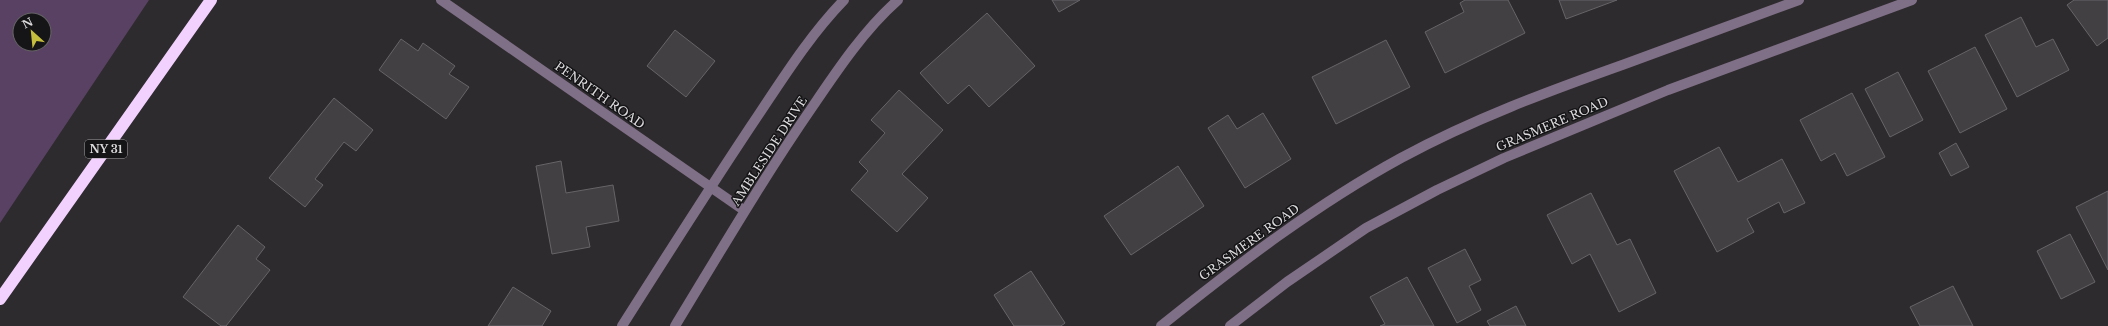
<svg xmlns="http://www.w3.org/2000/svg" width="2108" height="326" font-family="'Libre Baskerville',serif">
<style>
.green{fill:#594163;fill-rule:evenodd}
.building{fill:#434044;stroke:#676468}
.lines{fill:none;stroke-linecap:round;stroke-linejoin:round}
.minor{stroke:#807087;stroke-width:10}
.highway{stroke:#f2d1ff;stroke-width:12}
.labels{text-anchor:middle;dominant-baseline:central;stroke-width:3;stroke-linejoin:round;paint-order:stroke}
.shield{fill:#151416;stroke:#a09fa1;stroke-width:1}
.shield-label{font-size:11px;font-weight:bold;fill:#dcdadc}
.street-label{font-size:12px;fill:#dcdadc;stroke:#151416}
</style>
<rect width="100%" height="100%" fill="#2e2b2f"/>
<!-- green -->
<path class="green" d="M 0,0 L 149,0 L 0,223 ZM 20,20 L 44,20 L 44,44 L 20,44 Z"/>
<!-- building -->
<path class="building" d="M 1052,0 L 1080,0 L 1059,12 Z
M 1465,0 L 1508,0 L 1525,33 L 1445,73 L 1425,32 L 1464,12 L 1460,3 Z
M 1559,0 L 1617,0 L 1566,19 Z
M 2074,0 L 2108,0 L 2108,38 L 2097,46 L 2067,5 Z
M 987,13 L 1035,66 L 989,107 L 969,85 L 948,104 L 920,73 Z
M 2021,17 L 2036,47 L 2053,39 L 2069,70 L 2017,97 L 1985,35 Z
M 675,30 L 715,61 L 686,97 L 647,66 Z
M 401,39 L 418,51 L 423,43 L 455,66 L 449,74 L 469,87 L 446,119 L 379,70 Z
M 1386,40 L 1410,87 L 1336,124 L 1312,77 Z
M 1975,47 L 2007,109 L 1960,133 L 1928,71 Z
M 1898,72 L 1923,120 L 1890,137 L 1865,89 Z
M 899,90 L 943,130 L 902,174 L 928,198 L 897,232 L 851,190 L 868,171 L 859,162 L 885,133 L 871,120 Z
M 1852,93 L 1885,157 L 1847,176 L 1835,153 L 1821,161 L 1800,120 Z
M 334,98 L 373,130 L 356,151 L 344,142 L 315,179 L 323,185 L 305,207 L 269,178 Z
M 1263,113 L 1291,159 L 1245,188 L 1208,128 L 1228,115 L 1237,129 Z
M 1956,143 L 1969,167 L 1951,176 L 1939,153 Z
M 1719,147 L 1738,182 L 1782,159 L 1805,203 L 1784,213 L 1779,202 L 1747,219 L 1754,232 L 1717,252 L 1674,171 Z
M 561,161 L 566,193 L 613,185 L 619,221 L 586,227 L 590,247 L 552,254 L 536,166 Z
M 1178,166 L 1204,206 L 1131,255 L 1104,216 Z
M 2108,191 L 2108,270 L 2076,207 Z
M 1591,193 L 1617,245 L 1630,239 L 1656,293 L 1619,312 L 1590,254 L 1572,264 L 1547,215 Z
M 238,225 L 265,247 L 256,259 L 270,270 L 226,326 L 221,326 L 183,297 Z
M 2070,234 L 2095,282 L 2061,299 L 2037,251 Z
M 1465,249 L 1481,280 L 1469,286 L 1481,310 L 1457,323 L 1428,268 Z
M 1031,271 L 1065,323 L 1061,326 L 1014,326 L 994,295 Z
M 1407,277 L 1434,326 L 1380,326 L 1385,324 L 1370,297 Z
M 1953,286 L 1973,326 L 1920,326 L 1910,307 Z
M 513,287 L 551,311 L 542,326 L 488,326 Z
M 1516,306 L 1526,326 L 1490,326 L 1487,321 Z"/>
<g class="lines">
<!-- minor -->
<path class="minor" d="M 441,0 L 745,211
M 622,326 C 667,255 712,184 759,114 C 785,75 811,34 844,0
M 675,326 C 720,252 764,177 813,106 C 838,69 865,29 898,0
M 1161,326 C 1237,265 1315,205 1401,158 C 1473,119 1549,91 1625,64 C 1683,43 1741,21 1799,0
M 1230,326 L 1287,282 L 1366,228 L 1437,190 L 1504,158 L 1668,90 L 1912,0"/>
<!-- highway -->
<path class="highway" d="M 0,299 L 211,0"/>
</g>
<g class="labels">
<!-- shield labels -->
<rect class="shield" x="85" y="140" width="42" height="18" rx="3"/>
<g class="shield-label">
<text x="106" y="149">NY 31</text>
</g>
<!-- street labels -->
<g class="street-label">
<text transform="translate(600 95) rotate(35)">PENRITH ROAD</text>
<text transform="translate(1552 124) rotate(-23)">GRASMERE ROAD</text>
<text transform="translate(769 151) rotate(-57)">AMBLESIDE DRIVE</text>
<text transform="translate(1249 242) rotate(-36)">GRASMERE ROAD</text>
</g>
</g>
<!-- north arrow -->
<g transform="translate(32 32) rotate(333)"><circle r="19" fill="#151416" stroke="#656365"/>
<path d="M0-3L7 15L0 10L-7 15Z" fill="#c4bd3e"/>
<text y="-6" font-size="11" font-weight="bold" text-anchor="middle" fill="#dcdadc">N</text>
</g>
</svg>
